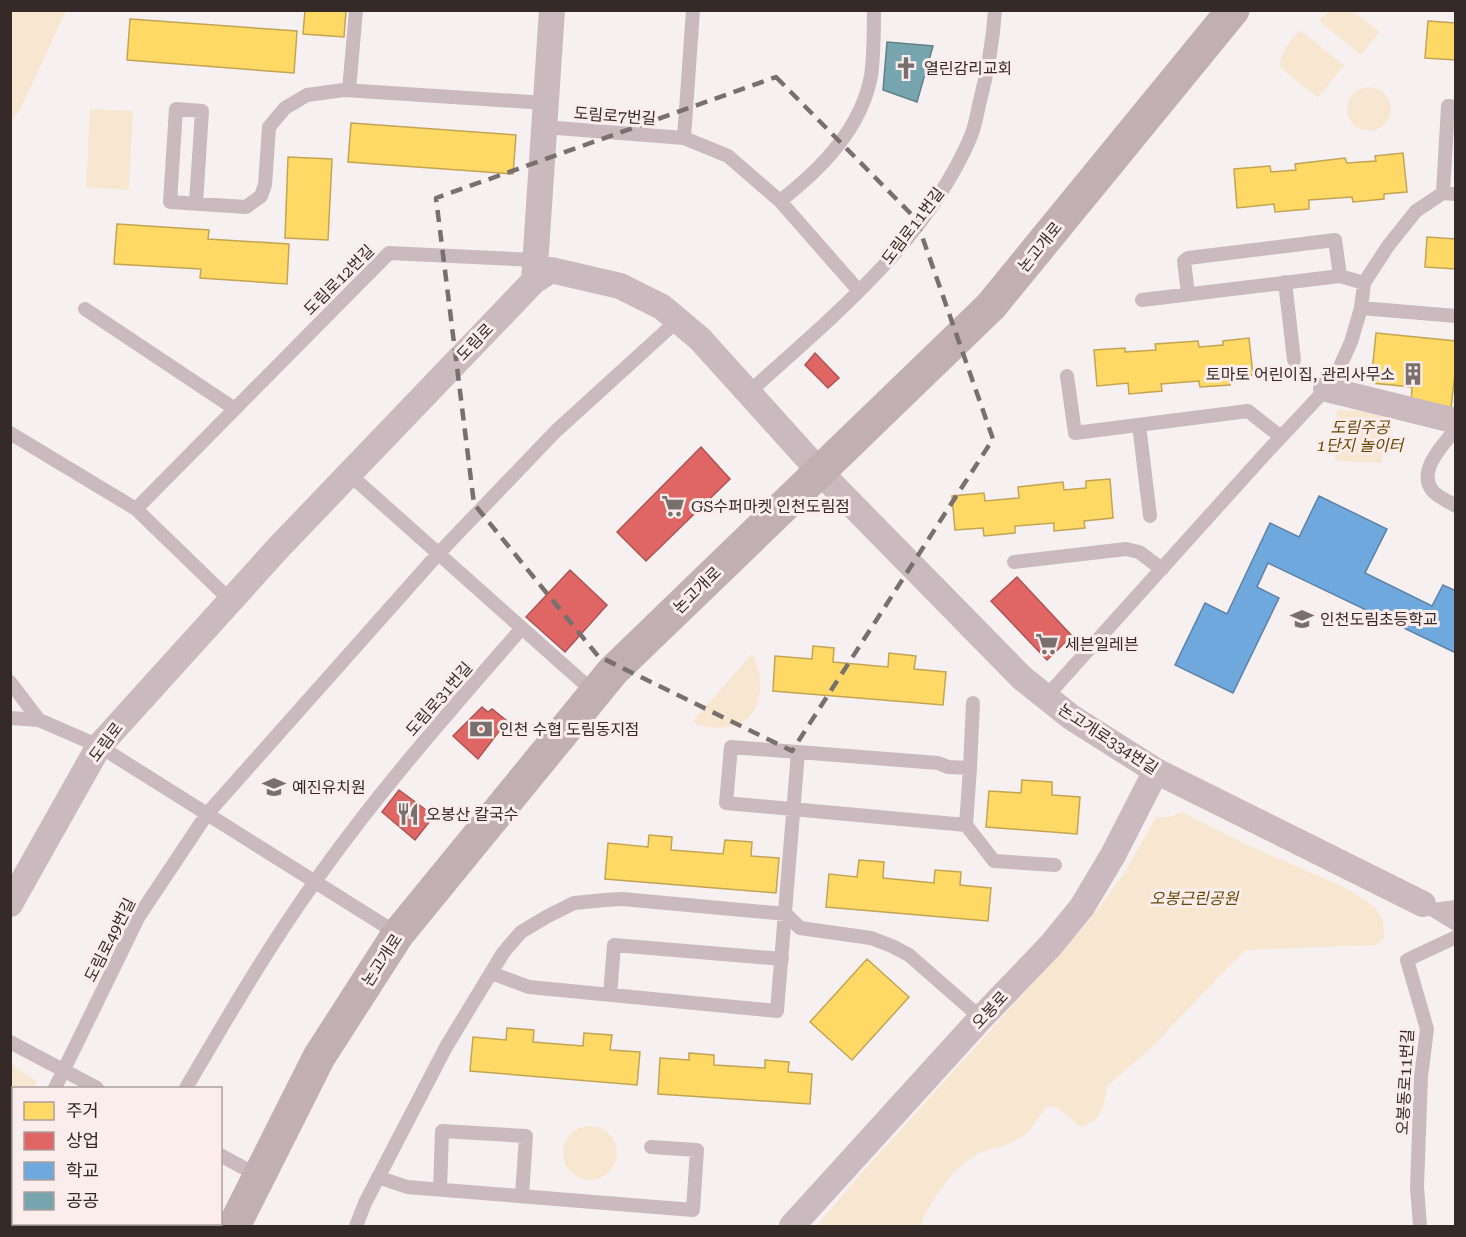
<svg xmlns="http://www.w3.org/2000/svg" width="1466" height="1237" font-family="'Roboto Serif','Noto Sans KR',serif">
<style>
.green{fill:#f8e7d0}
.homes{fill:#ffd966;stroke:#c3a453;stroke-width:1.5}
.shops{fill:#e06666;stroke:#ad5453;stroke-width:1.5}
.schools{fill:#6fa8dc;stroke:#5e82a6;stroke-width:1.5}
.public{fill:#76a5af;stroke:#638086;stroke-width:1.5}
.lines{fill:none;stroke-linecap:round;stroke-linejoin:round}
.service{stroke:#cababf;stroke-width:14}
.minor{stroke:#cababf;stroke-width:26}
.secondary{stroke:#c1afb4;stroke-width:33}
.marked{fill:none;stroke:#796f6e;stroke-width:4.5;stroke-dasharray:12 8;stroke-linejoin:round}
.labels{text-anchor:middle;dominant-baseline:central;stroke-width:6;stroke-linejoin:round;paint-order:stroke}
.poi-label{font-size:16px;fill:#362a28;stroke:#faedec;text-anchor:start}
.street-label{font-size:16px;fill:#362a28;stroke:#faedec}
.park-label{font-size:16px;font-style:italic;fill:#684802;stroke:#faedec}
</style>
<rect width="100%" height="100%" fill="#f6f0f0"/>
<!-- green -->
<path class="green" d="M 11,10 L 66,11 L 20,110 L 11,121 Z
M 1328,11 L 1352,11 L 1380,32 L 1361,55 L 1319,21 Z
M 1300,30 L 1344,65 L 1318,98 L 1281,68 C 1278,52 1290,42 1300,30 Z
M1347 109a22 22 0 1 1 44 0a22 22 0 1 1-44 0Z
M 90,109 L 133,111 L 129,190 L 86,187 Z
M 1337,410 L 1384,412 L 1382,463 L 1335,461 Z
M 752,654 C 763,672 764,699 750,716 C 737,731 707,730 692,722 Z
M 1182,812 L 1250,846 L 1348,889 L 1376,908 L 1383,921 L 1384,938 L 1376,945 L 1245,950 L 1147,1052 L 1107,1086 C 1104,1105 1103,1121 1081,1127 L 1056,1107 L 1047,1106 C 1039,1116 1031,1132 1020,1138 C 1006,1148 986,1148 972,1157 C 948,1174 934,1198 921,1223 L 927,1226 L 817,1226 L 858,1177 L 1089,921 L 1125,872 L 1156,817 L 1170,817 Z
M 11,1064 L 37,1081 L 33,1088 L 14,1088 L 13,1129 L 11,1135 Z
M563 1153a27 27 0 1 1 54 0a27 27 0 1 1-54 0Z"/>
<!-- homes -->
<path class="homes" d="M 305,10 L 346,10 L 344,37 L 303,34 Z
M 130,19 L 297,31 L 294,73 L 127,60 Z
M 1428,21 L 1456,23 L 1456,60 L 1425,58 Z
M 351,123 L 516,135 L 513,174 L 348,162 Z
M 1403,153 L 1407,192 L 1384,194 L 1384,199 L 1353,202 L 1352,197 L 1309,200 L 1309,209 L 1275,212 L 1274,204 L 1237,208 L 1234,169 L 1270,166 L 1271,172 L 1296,170 L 1295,164 L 1345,158 L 1347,163 L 1376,161 L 1375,156 Z
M 288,157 L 332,159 L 328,240 L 285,238 Z
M 117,224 L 209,230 L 208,239 L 289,244 L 287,284 L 200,278 L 201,269 L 114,264 Z
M 1427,237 L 1456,239 L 1456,269 L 1425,267 Z
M 1376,333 L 1456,341 L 1456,365 L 1451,407 L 1411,403 L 1412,387 L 1371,383 Z
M 1249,338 L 1253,375 L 1229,377 L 1230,385 L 1200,387 L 1199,381 L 1161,384 L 1162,391 L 1129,394 L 1128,383 L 1097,386 L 1094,350 L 1125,348 L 1125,352 L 1156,350 L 1155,344 L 1198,341 L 1199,347 L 1223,345 L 1223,341 Z
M 1110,479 L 1113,518 L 1084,521 L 1085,528 L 1054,531 L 1054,523 L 1015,526 L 1015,533 L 984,536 L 983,528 L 955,530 L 952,496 L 984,493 L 985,501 L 1019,498 L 1018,487 L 1063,482 L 1064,490 L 1086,488 L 1086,481 Z
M 813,646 L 834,648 L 833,662 L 888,667 L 889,653 L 916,656 L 914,669 L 946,672 L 943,705 L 773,691 L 775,656 L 812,659 Z
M 1022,780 L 1052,782 L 1052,795 L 1080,797 L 1077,834 L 986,827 L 989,791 L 1021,793 Z
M 649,835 L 672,837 L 671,850 L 723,854 L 725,840 L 752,842 L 751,856 L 779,858 L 776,893 L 605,879 L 608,843 L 648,847 Z
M 859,860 L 884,862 L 883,878 L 934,883 L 935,870 L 961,872 L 960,885 L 991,888 L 988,921 L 826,907 L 829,874 L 857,877 Z
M 867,959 L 909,997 L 852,1060 L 810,1022 Z
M 507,1028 L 534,1030 L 533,1042 L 583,1046 L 584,1033 L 612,1035 L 610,1050 L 640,1052 L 637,1085 L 470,1071 L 473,1037 L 506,1040 Z
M 689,1053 L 714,1055 L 714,1065 L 765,1068 L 765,1060 L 789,1062 L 788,1072 L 812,1074 L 810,1104 L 658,1094 L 660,1058 L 689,1060 Z"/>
<!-- shops -->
<path class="shops" d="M 815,353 L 839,378 L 828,388 L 805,365 Z
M 701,447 L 730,479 L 646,561 L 617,532 Z
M 570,570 L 607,605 L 565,652 L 526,617 Z
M 1017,577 L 1072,636 L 1047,660 L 991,601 Z
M 482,707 L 488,712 L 492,709 L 507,721 L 478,759 L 453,736 Z
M 399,790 L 434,816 L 415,840 L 382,812 Z
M 143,1224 L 175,1224 L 173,1226 L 142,1226 Z"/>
<!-- schools -->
<path class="schools" d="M 1319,496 L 1387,529 L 1365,573 L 1432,606 L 1443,585 L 1456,591 L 1456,653 L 1268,563 L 1257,587 L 1279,598 L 1233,693 L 1175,665 L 1205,603 L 1227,614 L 1270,523 L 1299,537 Z"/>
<!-- public -->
<path class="public" d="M 887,42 L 933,46 L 917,102 L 883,90 Z"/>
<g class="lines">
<!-- service -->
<path class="service" d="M 349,90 L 356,10
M 544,127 L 684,138 L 728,156 L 780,201 L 859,291
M 684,138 L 693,10
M 1443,193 L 1448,106 L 1456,107
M 780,201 C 821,169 861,129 871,76 C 874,54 874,32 874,10
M 196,203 L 202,111 L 176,109 L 170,202 L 246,207 L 261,196 L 265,185 L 269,127 L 285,108 L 307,95 L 344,90 L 546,103
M 1285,282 L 1294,360
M 1188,294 L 1184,261 L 1188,258 L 1335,240 L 1340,276
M 1142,300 L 1340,276 L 1364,283
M 1361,308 L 1456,316
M 85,309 L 235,409
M 1067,376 L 1075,433 L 1248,411 L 1281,437
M 748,393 C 830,319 927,241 971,136 C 975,126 977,115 979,105 C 987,74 993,42 995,10
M 1139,425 L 1150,516
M 1456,429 C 1444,444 1417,470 1432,490 C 1437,497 1448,501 1456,506
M 10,433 L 136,509 L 231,601
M 349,474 L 595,693
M 136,509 L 389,253 L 535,260
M 1014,562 L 1126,549 L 1139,552 L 1162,569
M 10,682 L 39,720
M 1046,697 L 1265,454 L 1326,389 L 1338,371 L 1351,342 L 1361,308 L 1364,283 L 1388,246 L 1416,211 L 1443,193 L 1456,194
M 10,718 L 39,720 L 99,746 L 398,934
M 798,752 L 731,747 L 726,803 L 966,825
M 970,768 L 966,825 L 994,861 L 1055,865
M 1423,904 L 1456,924
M 1433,910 L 1456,907
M 491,973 L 529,987 L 777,1011 L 798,752 L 938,763 L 948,767 L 970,768 L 973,703
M 610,995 L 614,945 L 782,959
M 10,1042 L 97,1088
M 55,1088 L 139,916 L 207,814 L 438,554 L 556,431 L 678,320
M 186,1088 C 227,1018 267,949 314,883 C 377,793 450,711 522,628
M 220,1155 L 259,1176
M 378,1177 L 407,1187 L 693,1210 L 697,1150 L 651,1147
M 10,1178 L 14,1172
M 440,1190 L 442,1131 L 526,1136 L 522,1196
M 118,1226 L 120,1224
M 356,1226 L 365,1203 L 446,1047 L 503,953 L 521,932 L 548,916 L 574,903 L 605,900 L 622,899 L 786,914 L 800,928 L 871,938 L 892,946 L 909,955 L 981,1018
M 1420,1226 L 1417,1187 L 1421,1077 L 1427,1029 L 1407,960 L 1456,937"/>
<!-- minor -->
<path class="minor" d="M 534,281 L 552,10
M 1326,389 L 1456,421
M 10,904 L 99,746 L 280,546 L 534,281 L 551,270 L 620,286 L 662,307 L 700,339 L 820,472 L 1022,678 L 1071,717 L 1156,771 L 1423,904
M 792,1226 L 981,1018 L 1051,945 L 1082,907 L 1113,855 L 1156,771"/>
<!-- secondary -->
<path class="secondary" d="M 234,1226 L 319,1057 L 398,934 L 613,671 L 991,306 L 1233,10"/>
</g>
<!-- marked area -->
<path class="marked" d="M 776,77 L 916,219 L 993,439 L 792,751 L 598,656 L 474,504 L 436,198 Z"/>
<!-- icons -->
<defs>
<g id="church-bare" transform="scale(1.8)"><path d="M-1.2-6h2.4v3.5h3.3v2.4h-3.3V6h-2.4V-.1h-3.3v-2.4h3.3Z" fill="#796f6e" stroke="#faedec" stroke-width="2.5" paint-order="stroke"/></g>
<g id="building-bare" transform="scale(1.8)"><path d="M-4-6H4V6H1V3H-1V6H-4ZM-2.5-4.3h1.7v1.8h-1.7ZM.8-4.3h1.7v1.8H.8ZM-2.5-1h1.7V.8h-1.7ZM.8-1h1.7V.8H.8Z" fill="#796f6e" stroke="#faedec" stroke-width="2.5" paint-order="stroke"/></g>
<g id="supermarket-bare" transform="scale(1.8)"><path d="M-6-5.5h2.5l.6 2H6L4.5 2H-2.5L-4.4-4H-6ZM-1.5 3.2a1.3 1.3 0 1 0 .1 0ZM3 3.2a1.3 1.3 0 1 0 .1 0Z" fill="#796f6e" stroke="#faedec" stroke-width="2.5" paint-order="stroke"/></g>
<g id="school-bare" transform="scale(1.8)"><path d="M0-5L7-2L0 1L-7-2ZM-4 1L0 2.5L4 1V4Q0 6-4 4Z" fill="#796f6e" stroke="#faedec" stroke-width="2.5" paint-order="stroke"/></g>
<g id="bank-bare" transform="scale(1.8)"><path d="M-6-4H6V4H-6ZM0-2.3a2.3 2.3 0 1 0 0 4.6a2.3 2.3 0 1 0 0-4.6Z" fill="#796f6e" stroke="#faedec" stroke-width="2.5" paint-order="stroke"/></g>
<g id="restaurant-bare" transform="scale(1.8)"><path d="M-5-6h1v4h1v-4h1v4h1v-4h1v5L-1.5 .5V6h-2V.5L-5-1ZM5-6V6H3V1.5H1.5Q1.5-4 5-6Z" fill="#796f6e" stroke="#faedec" stroke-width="2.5" paint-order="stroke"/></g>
</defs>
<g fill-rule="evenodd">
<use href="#church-bare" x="906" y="68"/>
<use href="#building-bare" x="1413" y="374"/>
<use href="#supermarket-bare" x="673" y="506"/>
<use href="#school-bare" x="1302" y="619"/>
<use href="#supermarket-bare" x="1047" y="644"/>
<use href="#bank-bare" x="481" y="729"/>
<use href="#school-bare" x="274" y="787"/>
<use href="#restaurant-bare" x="408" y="814"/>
</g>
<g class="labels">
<!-- poi labels -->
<g class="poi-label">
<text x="924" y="68">열린감리교회</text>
<text x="1395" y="374" text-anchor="end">토마토 어린이집, 관리사무소</text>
<text x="691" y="506">GS수퍼마켓 인천도림점</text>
<text x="1320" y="619">인천도림초등학교</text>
<text x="1065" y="644">세븐일레븐</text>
<text x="499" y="729">인천 수협 도림동지점</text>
<text x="292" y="787">예진유치원</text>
<text x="426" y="814">오봉산 칼국수</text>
</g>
<!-- street labels -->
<g class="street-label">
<text transform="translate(615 116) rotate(4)">도림로7번길</text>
<text transform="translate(913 226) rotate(-53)">도림로11번길</text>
<text transform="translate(1040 247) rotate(-51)">논고개로</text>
<text transform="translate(339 280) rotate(-45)">도림로12번길</text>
<text transform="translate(475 342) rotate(-46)">도림로</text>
<text transform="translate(697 590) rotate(-44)">논고개로</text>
<text transform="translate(439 699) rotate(-49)">도림로31번길</text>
<text transform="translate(1108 739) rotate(33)">논고개로334번길</text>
<text transform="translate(106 742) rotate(-53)">도림로</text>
<text transform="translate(110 940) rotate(-63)">도림로49번길</text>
<text transform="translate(382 960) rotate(-57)">논고개로</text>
<text transform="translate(990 1010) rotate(-47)">오봉로</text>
<text transform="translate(1405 1082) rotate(-87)">오봉동로11번길</text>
</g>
<!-- park labels -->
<g class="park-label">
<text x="1360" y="427">도림주공<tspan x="1360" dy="18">1단지 놀이터</tspan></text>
<text x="1194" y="898">오봉근린공원</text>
</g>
</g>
<!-- border -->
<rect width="1466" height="1237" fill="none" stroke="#362a28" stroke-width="24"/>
<!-- legend -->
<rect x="12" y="1087" width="210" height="138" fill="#faedec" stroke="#ac9f9e" stroke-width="1.5"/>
<rect x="24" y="1102" width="30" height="18" fill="#ffd966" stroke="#ac9f9e" stroke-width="1.5"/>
<text x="66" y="1117" font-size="18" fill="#362a28">주거</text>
<rect x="24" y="1132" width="30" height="18" fill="#e06666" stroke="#ac9f9e" stroke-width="1.5"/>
<text x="66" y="1147" font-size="18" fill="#362a28">상업</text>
<rect x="24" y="1162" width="30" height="18" fill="#6fa8dc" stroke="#ac9f9e" stroke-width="1.5"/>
<text x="66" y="1177" font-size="18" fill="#362a28">학교</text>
<rect x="24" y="1192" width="30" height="18" fill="#76a5af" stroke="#ac9f9e" stroke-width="1.5"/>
<text x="66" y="1207" font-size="18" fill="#362a28">공공</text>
</svg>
